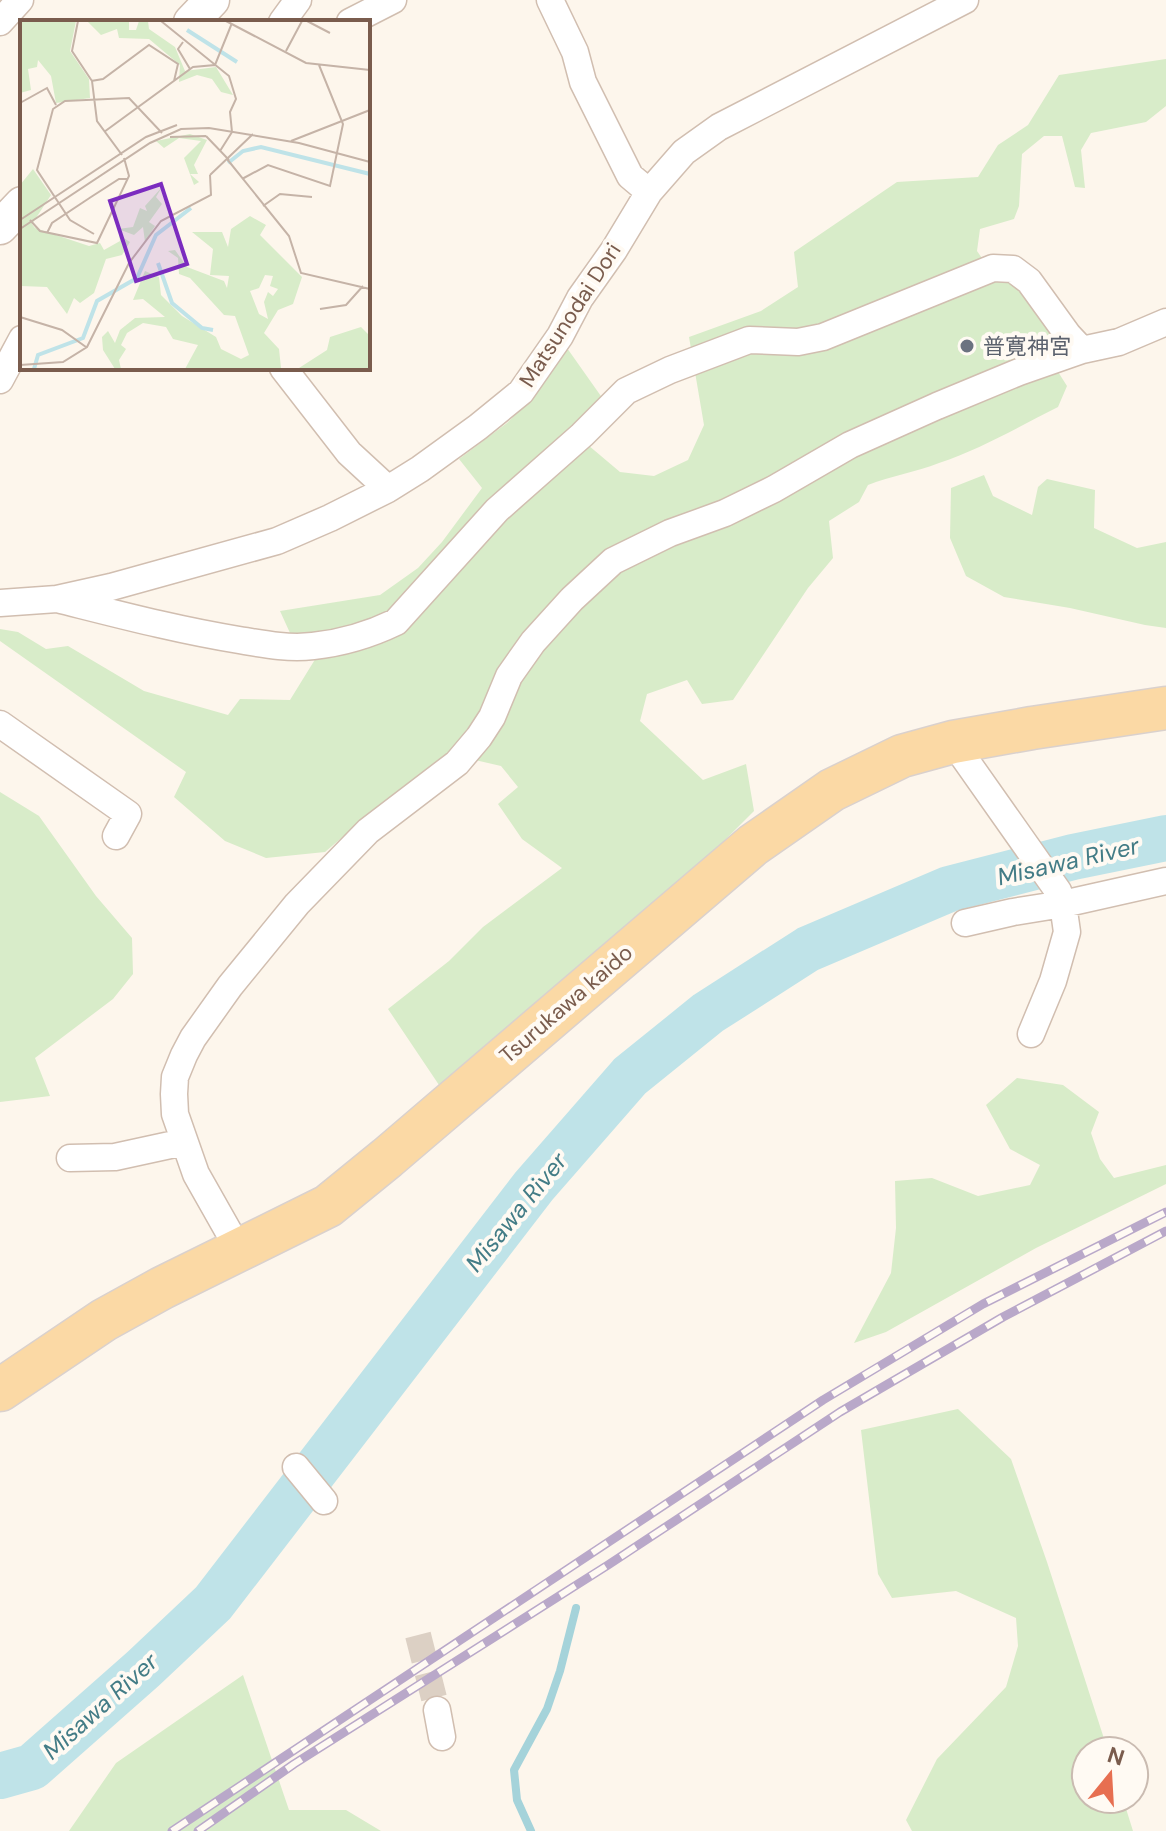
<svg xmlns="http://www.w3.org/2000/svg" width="1166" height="1831" font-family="'DM Sans','Noto Sans JP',sans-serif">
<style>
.green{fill:#d8ecc9}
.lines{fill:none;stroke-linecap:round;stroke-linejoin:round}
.stream{stroke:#a5d3da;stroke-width:8}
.river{stroke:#bfe3e8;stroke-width:46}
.minor-tunnel{stroke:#dcd0c4;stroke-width:26;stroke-dasharray:26 13;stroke-linecap:butt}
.minor-casing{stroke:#d1beb0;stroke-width:29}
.tertiary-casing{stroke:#d1beb0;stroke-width:37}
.primary-casing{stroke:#dad1cd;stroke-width:45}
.minor{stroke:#fff;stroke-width:26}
.tertiary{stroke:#fff;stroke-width:34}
.primary{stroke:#fbd9a5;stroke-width:42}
.rail-casing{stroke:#b9a8c9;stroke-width:9}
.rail{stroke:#fffaf3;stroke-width:6;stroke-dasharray:18;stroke-linecap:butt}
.worship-dot{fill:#6b7280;stroke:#fffaf3;stroke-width:3}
.labels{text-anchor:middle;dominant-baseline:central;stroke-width:8;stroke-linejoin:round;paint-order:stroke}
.street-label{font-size:22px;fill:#7a5c4d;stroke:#fffaf3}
.worship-label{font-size:22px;fill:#5b616d;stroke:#fffaf3;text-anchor:start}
.water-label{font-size:24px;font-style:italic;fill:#437c86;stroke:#fffaf3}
.inset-river{fill:none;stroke:#bfe3e8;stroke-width:4}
.inset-road{fill:none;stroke:#c5b3a7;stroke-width:2}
.view{fill:#7b2cbf;fill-opacity:0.15;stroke:#7b2cbf;stroke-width:4}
.inset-edge{fill:none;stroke:#7a5c4d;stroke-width:4}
</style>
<rect width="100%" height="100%" fill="#fdf6ec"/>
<!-- green -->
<path class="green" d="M 1166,59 L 1166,106 L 1146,122 L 1091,133 L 1081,150 L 1085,188 L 1075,187 L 1062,136 L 1044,136 L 1022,154 L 1019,206 L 1014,219 L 980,229 L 977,251 L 993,274 L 1022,282 L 1068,345 L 1048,356 L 1067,386 L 1058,407 C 1018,427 981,449 939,463 C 916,472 891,476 868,485 L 859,502 L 829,521 L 833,558 L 808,588 L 733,700 L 702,704 L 687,680 L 647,694 L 640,721 L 703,780 L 746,764 L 754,811 L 648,917 L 439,1085 L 388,1009 L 449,961 L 483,927 L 562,868 L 522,839 L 498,804 L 518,787 L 501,766 L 475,760 L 456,746 L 366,817 L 325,852 L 266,858 L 225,841 L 174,797 L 186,772 L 0,641 L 0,629 L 18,632 L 46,649 L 68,646 L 144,691 L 228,715 L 240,699 L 290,700 L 319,653 L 322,634 L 290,633 L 280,611 L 380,595 L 418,568 L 442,542 L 482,488 L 459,459 L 507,423 L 531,399 L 567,348 L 615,416 L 588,445 L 620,472 L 654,476 L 688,460 L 704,425 L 689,337 L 761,311 L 798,287 L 794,252 L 897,182 L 978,177 L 998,145 L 1028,125 L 1059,75 Z
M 984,475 L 993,496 L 1032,515 L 1038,487 L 1047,479 L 1095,490 L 1094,528 L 1137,548 L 1166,542 L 1166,628 L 1145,625 L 1070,608 L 1004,597 L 966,576 L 950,538 L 951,488 Z
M 0,792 L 39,816 L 96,896 L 132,938 L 133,974 L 113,999 L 35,1058 L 50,1096 L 0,1102 Z
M 1017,1078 L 1063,1085 L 1099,1112 L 1091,1133 L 1100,1159 L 1114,1178 L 1166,1165 L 1166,1184 L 1036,1248 L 886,1332 L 854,1343 L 891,1273 L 896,1228 L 895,1181 L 932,1178 L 978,1196 L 1030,1185 L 1040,1165 L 1010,1149 L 986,1105 Z
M 958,1409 L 1011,1459 L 1047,1562 L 1108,1751 L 1086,1751 L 1086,1799 L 1123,1799 L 1133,1831 L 912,1831 L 906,1820 L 937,1759 L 1006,1687 L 1018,1646 L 1016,1618 L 956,1591 L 892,1598 L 878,1574 L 861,1430 Z
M 243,1675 L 289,1810 L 346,1810 L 381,1831 L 69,1831 L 116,1763 Z"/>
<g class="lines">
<!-- stream -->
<path class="stream" d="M 531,1831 L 517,1800 L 514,1770 L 547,1709 L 560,1671 L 576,1608"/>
<!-- river -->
<path class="river" d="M 0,1776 L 32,1767 L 143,1669 L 213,1603 L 534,1186 L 630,1076 L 708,1013 L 808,949 L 949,889 L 1073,857 L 1166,838"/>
<!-- minor-tunnel -->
<path class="minor-tunnel" d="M 418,1635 L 437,1710"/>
<!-- minor casing -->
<g class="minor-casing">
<path id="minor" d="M 550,0 L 575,52 L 583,82 L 630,176 L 649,192
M 0,22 L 20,0
M 282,22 L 298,0
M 350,22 L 393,0
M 283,368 L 349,453 L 388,489
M 0,380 L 22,339
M 57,599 C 117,614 177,630 239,640 C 263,644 288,649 313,646 C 342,643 369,635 396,622 L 497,510 L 582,435 L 626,391 L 670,370 L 749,340 L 798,342 L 823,337 L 993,268 L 1013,269 L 1029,281 L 1068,335 L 1082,350
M 0,603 L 57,599 L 111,587 L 277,541 L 330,518 L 388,489 L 420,469 L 478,427 L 521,392 L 560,336 L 580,298 L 614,250 L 649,192 L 684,152 L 719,127 L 965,0
M 0,724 L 128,814 L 116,836
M 953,742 L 1058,891 L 1063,904 L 1067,932 L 1053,981 L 1031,1034
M 965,923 L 1013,912 L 1063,904 L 1166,881
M 70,1158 L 115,1157 L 184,1142
M 239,1250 L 196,1174 L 175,1114 L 174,1094 L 175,1077 L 184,1055 L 193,1038 L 230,986 L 297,904 L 368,831 L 457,763 L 479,737 L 492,717 L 509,676 L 533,642 L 572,599 L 613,561 L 670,533 L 725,513 L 774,489 L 850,445 L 937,406 L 1019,372 L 1082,350 L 1119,342 L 1166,322
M 296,1467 L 324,1501
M 437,1710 L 442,1737"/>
</g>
<!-- tertiary casing -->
<g class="tertiary-casing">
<path id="tertiary" d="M 191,22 L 212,0
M 0,227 L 22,204"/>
</g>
<!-- primary casing -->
<g class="primary-casing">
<path id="primary" d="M 0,1390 L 104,1320 L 162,1288 L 328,1206 L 387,1158 L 753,845 L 832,790 L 902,756 L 953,742 L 1032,728 L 1166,708"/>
</g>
<!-- minor -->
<use href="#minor" class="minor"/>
<!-- tertiary -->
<use href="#tertiary" class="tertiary"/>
<!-- primary -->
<use href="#primary" class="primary"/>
<!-- rail casing -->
<g class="rail-casing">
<path id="rail" d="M 172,1831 L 823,1400 L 983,1304 L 1166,1212
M 198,1831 L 294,1764 L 608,1565 L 840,1412 L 1003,1317 L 1166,1231"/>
</g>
<!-- rail -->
<use href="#rail" class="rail"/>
</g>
<!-- markers -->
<circle class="worship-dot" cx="967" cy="346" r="8"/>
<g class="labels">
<!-- street labels -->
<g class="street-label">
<text transform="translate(570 315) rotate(-57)">Matsunodai Dori</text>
<text transform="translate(566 1004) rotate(-41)">Tsurukawa kaido</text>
</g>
<!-- worship labels -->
<g class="worship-label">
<text x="983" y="346">普寛神宮</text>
</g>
<!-- water labels -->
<g class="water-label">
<text transform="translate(1068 861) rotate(-13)">Misawa River</text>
<text transform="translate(516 1212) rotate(-51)">Misawa River</text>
<text transform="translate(100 1706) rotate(-42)">Misawa River</text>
</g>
</g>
<!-- overview -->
<g transform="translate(20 20)">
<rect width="350" height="350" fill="#fdf6ec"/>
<path d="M 0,1 L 56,1 L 50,31 L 69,59 L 70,78 L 36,83 L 31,56 L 18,40 L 17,47 L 8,49 L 11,70 L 0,73 ZM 67,1 L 109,1 L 109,10 L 116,10 L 119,1 L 128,1 L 129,9 L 155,27 L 165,51 L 196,47 L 213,75 L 201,72 L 192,59 L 177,55 L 159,62 L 160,45 L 129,19 L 99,18 L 97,9 L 81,15 ZM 170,114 L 187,120 L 174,145 L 178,154 L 170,154 L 179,162 L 174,165 L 164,138 L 181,121 L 159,118 L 144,128 L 136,121 ZM 13,149 L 31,175 L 12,204 L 15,208 L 69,226 L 80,223 L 84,230 L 100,221 L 99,215 L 110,222 L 102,235 L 86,239 L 74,273 L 60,283 L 54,278 L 47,294 L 27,267 L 1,266 L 0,165 ZM 142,167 L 136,177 L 142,184 L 129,202 L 135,206 L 125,222 L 123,207 L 114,215 L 98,209 L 113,207 L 120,188 L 127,191 L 125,186 ZM 230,196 L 246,205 L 240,215 L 282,257 L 273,284 L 258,290 L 244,313 L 259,329 L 261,348 L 279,348 L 307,330 L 310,317 L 341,307 L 350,316 L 350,349 L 165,349 L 178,325 L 153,319 L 146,307 L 123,303 L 107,313 L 101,325 L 106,329 L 99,340 L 101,349 L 95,349 L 83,330 L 82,317 L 88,311 L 95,323 L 100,310 L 115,298 L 145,297 L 123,279 L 113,280 L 125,251 L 139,257 L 141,275 L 162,296 L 196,317 L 201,329 L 221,339 L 229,335 L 215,296 L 204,295 L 170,258 L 159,254 L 158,238 L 148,231 L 155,230 L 167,247 L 204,261 L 207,268 L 209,256 L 190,255 L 193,229 L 172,212 L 202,212 L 208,227 L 211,209 ZM 245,255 L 253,256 L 250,266 L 258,269 L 253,276 L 248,272 L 244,282 L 248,299 L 239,294 L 230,271 L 239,268 Z" fill="#d8ecc9" fill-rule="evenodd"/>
<path class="inset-river" d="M 167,10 L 217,42M 208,143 L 223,131 L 241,127 L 350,154M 138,243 L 152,283 L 182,308 L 193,310M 14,349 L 18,335 L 63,318 L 77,281 L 117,258 L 136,215 L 171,188"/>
<path class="inset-road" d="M 58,1 L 52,31 L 72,61 L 77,101 L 102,135M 141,1 L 209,56 L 216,79 L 210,92 L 212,112 L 200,131M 206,1 L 286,43 L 350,50M 287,1 L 310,13M 163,22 L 158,29 L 170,49M 266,31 L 282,1M 71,61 L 83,59 L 129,25 L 158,44 L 154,61M 0,83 L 27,68 L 36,85M 84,112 L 173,47 L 195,45 L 212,3M 186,116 L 209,140M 150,117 L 186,116M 271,121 L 350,90M 207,139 L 269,216 L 281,253 L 350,269M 190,155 L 233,114M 222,159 L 248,145 L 310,166 L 323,104 L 299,45M 243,186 L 260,174 L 292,177M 0,200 L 126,117 L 157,105M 10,200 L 20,211 L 77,223 L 109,156 L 104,138M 0,209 L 130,123 L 161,109 L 189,108 L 279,123 L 350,142M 27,213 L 32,203 L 71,177 L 99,159 L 108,159M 74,214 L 50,200 L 17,150 L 33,89 L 45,81 L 109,78 L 142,113M 300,289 L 326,285 L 343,266M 0,297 L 42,310 L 66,327M 0,345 L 43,342 L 67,327 L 109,243 L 141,201 L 191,175 L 190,155"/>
<path class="view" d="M 141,164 L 167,244 L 116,261 L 90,181 Z"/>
<rect width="350" height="350" class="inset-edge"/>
</g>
<!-- north arrow -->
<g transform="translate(1110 1775) rotate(18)"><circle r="38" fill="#fffaf3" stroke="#cabbb1" stroke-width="2"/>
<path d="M0-6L14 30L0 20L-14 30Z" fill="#e76f51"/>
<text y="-12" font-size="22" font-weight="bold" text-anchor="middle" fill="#7a5c4d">N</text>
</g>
</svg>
